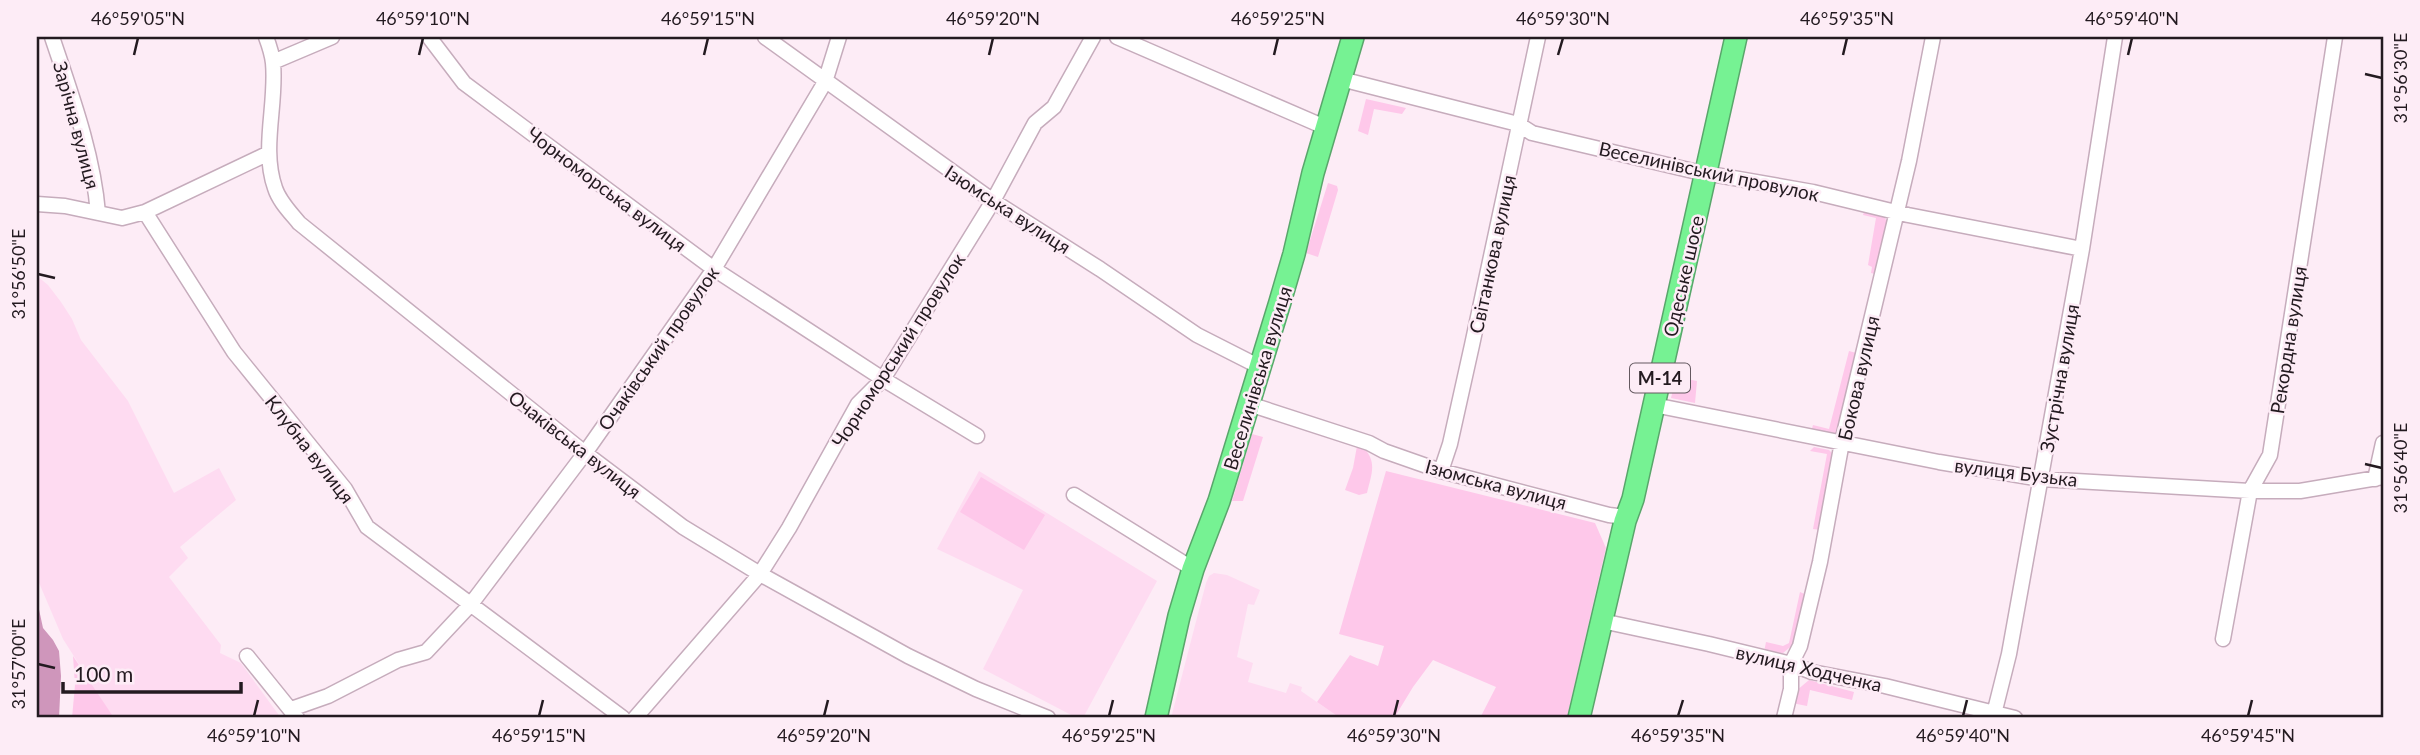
<svg xmlns="http://www.w3.org/2000/svg" width="2420" height="755" font-family="Lato,sans-serif">
<style>
.built{fill:#fedbf1}
.green{fill:#fec8ea}
.water{fill:#cf96bb}
.lines{fill:none;stroke-linecap:round;stroke-linejoin:round}
.minor-casing{stroke:#c6acbc;stroke-width:17}
.highway-casing{stroke:#59a66b;stroke-width:24}
.minor{stroke:#fff;stroke-width:14}
.highway{stroke:#76f293;stroke-width:21}
.ticks{fill:none;stroke:#231a20;stroke-width:2.5}
.labels{text-anchor:middle;dominant-baseline:central;stroke-width:5;stroke-linejoin:round;paint-order:stroke}
.shield{fill:#fdecf6;stroke:#645960;stroke-width:2}
.shield-label{font-size:18px;font-weight:bold;fill:#231a20}
.street-label{font-size:19px;fill:#231a20;stroke:#fdecf6}
.neatline{fill:none;stroke:#231a20;stroke-width:2.5}
.ticks-label{font-size:18px;text-anchor:middle;fill:#231a20}
</style>
<rect width="100%" height="100%" fill="#fdecf6"/>
<!-- built -->
<path class="built" d="M 37,276 L 48,285 L 61,302 L 72,319 L 81,340 L 128,401 L 174,493 L 219,468 L 236,500 L 180,547 L 188,558 L 169,577 L 221,645 L 220,653 L 241,663 L 281,718 L 79,718 L 103,702 L 63,639 L 37,578 Z
M 979,471 L 1157,581 L 1083,718 L 1077,718 L 983,669 L 1023,590 L 937,549 Z
M 1214,573 L 1227,575 L 1260,590 L 1254,605 L 1248,604 L 1237,657 L 1253,663 L 1248,682 L 1286,693 L 1290,683 L 1302,687 L 1301,691 L 1340,718 L 1171,718 L 1206,583 L 1209,576 Z"/>
<!-- green -->
<path class="green" d="M 1366,99 L 1406,108 L 1402,114 L 1374,109 L 1368,135 L 1358,131 Z
M 1328,183 L 1337,186 L 1338,190 L 1318,257 L 1306,253 Z
M 1865,208 L 1883,215 L 1889,225 L 1879,275 L 1871,273 L 1872,267 L 1868,265 L 1876,218 L 1863,215 Z
M 1849,351 L 1860,354 L 1838,430 L 1834,435 L 1811,432 L 1813,425 L 1829,429 Z
M 1676,377 L 1697,381 L 1695,403 L 1671,398 Z
M 1289,422 L 1363,447 C 1378,462 1371,475 1367,493 L 1359,495 L 1345,490 L 1353,468 L 1357,446 L 1288,425 Z
M 1252,434 L 1263,437 L 1243,501 L 1232,501 Z
M 1814,447 L 1829,450 L 1833,454 L 1821,530 L 1813,529 L 1827,454 L 1810,451 Z
M 1386,471 L 1595,523 L 1606,548 L 1569,709 L 1574,711 L 1572,718 L 1480,718 L 1496,687 L 1433,660 L 1413,687 L 1396,715 L 1398,718 L 1340,718 L 1317,702 L 1350,655 C 1360,660 1368,661 1378,666 L 1384,646 L 1339,634 Z
M 981,477 L 1045,515 L 1024,550 L 960,512 Z
M 1800,592 L 1807,595 L 1794,644 L 1783,653 L 1764,652 L 1766,642 L 1783,646 L 1789,643 Z
M 73,656 L 114,718 L 72,718 L 75,685 Z
M 1809,680 L 1854,692 L 1852,700 L 1810,690 L 1807,706 L 1792,703 L 1796,691 Z"/>
<!-- water -->
<path class="water" d="M 37,600 L 43,628 L 53,640 L 59,651 L 61,676 L 59,718 L 37,718 Z"/>
<g class="lines">
<!-- minor casing -->
<g class="minor-casing">
<path id="minor" d="M 52,37 C 71,94 93,153 98,213
M 266,37 C 269,45 272,54 273,63 C 277,104 261,148 275,188 C 279,201 290,212 299,223 L 585,453 L 683,527 L 760,574 L 908,656 L 976,689 L 1048,718
M 429,37 L 464,83 L 714,269 L 883,379 L 977,436
M 765,37 L 993,201 L 1100,269 L 1197,335 L 1260,367
M 1117,37 L 1327,128
M 273,62 L 332,37
M 1341,79 L 1518,124 L 1532,133 L 1693,171 L 1813,192 L 1908,215 L 2082,249
M 37,204 L 65,206 L 122,218 L 145,212 L 269,153
M 145,212 L 234,352 L 345,489 L 367,527 L 623,718
M 1249,404 L 1369,443 L 1384,451 L 1441,471 L 1609,515 L 1626,517
M 1654,405 L 1939,462 L 2041,479 L 2250,491 L 2300,491 L 2383,477
M 1441,471 L 1450,444 L 1472,345 L 1538,37
M 2375,479 L 2383,443
M 1074,495 L 1193,569
M 1602,621 L 1709,644 L 1791,664 L 1812,672 L 1885,686 L 2015,718
M 2223,639 L 2250,491 L 2270,455 L 2335,37
M 247,656 L 297,718
M 291,709 L 328,696 L 398,660 L 426,652 L 471,604 L 585,453 L 714,269 L 825,82 L 839,37
M 635,718 L 760,574 L 789,528 L 858,404 L 883,379 L 993,201 L 1035,123 L 1054,107 L 1093,37
M 1784,718 L 1791,689 L 1791,664 L 1800,646 L 1820,562 L 1842,442 L 1909,161 L 1933,37
M 1993,718 L 2009,654 L 2082,249 L 2115,37"/>
</g>
<!-- highway casing -->
<g class="highway-casing">
<path id="highway" d="M 1156,718 L 1179,616 L 1193,569 L 1219,501 L 1280,302 L 1294,254 L 1313,173 L 1353,37
M 1579,718 L 1625,521 L 1633,499 L 1736,37"/>
</g>
<!-- minor -->
<use href="#minor" class="minor"/>
<!-- highway -->
<use href="#highway" class="highway"/>
</g>
<!-- ticks -->
<path class="ticks" d="M 134,55 L 138,38M 419,55 L 423,38M 704,55 L 708,38M 989,55 L 993,38M 1274,55 L 1278,38M 1558,55 L 1563,38M 1843,55 L 1847,38M 2128,55 L 2132,38M 2365,74 L 2382,78M 38,274 L 55,278M 2365,464 L 2382,468M 38,664 L 55,668M 254,716 L 258,700M 539,716 L 543,700M 824,716 L 828,700M 1109,716 L 1113,700M 1394,716 L 1398,700M 1678,716 L 1683,700M 1963,716 L 1967,700M 2248,716 L 2252,700"/>
<g class="labels">
<!-- shield labels -->
<rect class="shield" x="1630" y="363.5" width="60" height="29" rx="5"/>
<g class="shield-label">
<text x="1660" y="378">М-14</text>
</g>
<!-- street labels -->
<g class="street-label">
<text transform="translate(77 125) rotate(75)">Зарічна вулиця</text>
<text transform="translate(1709 171) rotate(12)">Веселинівський провулок</text>
<text transform="translate(607 189) rotate(37)">Чорноморська вулиця</text>
<text transform="translate(1008 209) rotate(33)">Ізюмська вулиця</text>
<text transform="translate(1492 254) rotate(-78)">Світанкова вулиця</text>
<text transform="translate(1683 276) rotate(-77)">Одеське шосе</text>
<text transform="translate(2288 340) rotate(-81)">Рекордна вулиця</text>
<text transform="translate(658 348) rotate(-55)">Очаківський провулок</text>
<text transform="translate(898 350) rotate(-57)">Чорноморський провулок</text>
<text transform="translate(1257 378) rotate(-73)">Веселинівська вулиця</text>
<text transform="translate(1858 378) rotate(-77)">Бокова вулиця</text>
<text transform="translate(2059 378) rotate(-80)">Зустрічна вулиця</text>
<text transform="translate(575 444) rotate(38)">Очаківська вулиця</text>
<text transform="translate(310 449) rotate(52)">Клубна вулиця</text>
<text transform="translate(2016 472) rotate(7)">вулиця Бузька</text>
<text transform="translate(1496 484) rotate(15)">Ізюмська вулиця</text>
<text transform="translate(1809 668) rotate(13)">вулиця Ходченка</text>
</g>
</g>
<!-- border -->
<rect width="2420" height="755" fill="none" stroke="#fdecf6" stroke-width="77"/>
<!-- scale -->
<path d="M63 682v10h178v-10" fill="none" stroke="#231a20" stroke-width="3.5"/>
<text x="74" y="682" font-size="21" fill="#231a20" stroke="#fdecf6" stroke-width="5" paint-order="stroke">100 m</text>
<rect x="38" y="38" width="2344" height="678" class="neatline"/>
<g class="ticks-label">
<text x="138" y="25">46°59'05"N</text>
<text x="423" y="25">46°59'10"N</text>
<text x="708" y="25">46°59'15"N</text>
<text x="993" y="25">46°59'20"N</text>
<text x="1278" y="25">46°59'25"N</text>
<text x="1563" y="25">46°59'30"N</text>
<text x="1847" y="25">46°59'35"N</text>
<text x="2132" y="25">46°59'40"N</text>
<text transform="translate(2401 78) rotate(-90)" y="6">31°56'30"E</text>
<text transform="translate(19 274) rotate(-90)" y="6">31°56'50"E</text>
<text transform="translate(2401 468) rotate(-90)" y="6">31°56'40"E</text>
<text transform="translate(19 664) rotate(-90)" y="6">31°57'00"E</text>
<text x="254" y="742">46°59'10"N</text>
<text x="539" y="742">46°59'15"N</text>
<text x="824" y="742">46°59'20"N</text>
<text x="1109" y="742">46°59'25"N</text>
<text x="1394" y="742">46°59'30"N</text>
<text x="1678" y="742">46°59'35"N</text>
<text x="1963" y="742">46°59'40"N</text>
<text x="2248" y="742">46°59'45"N</text>
</g>
</svg>
